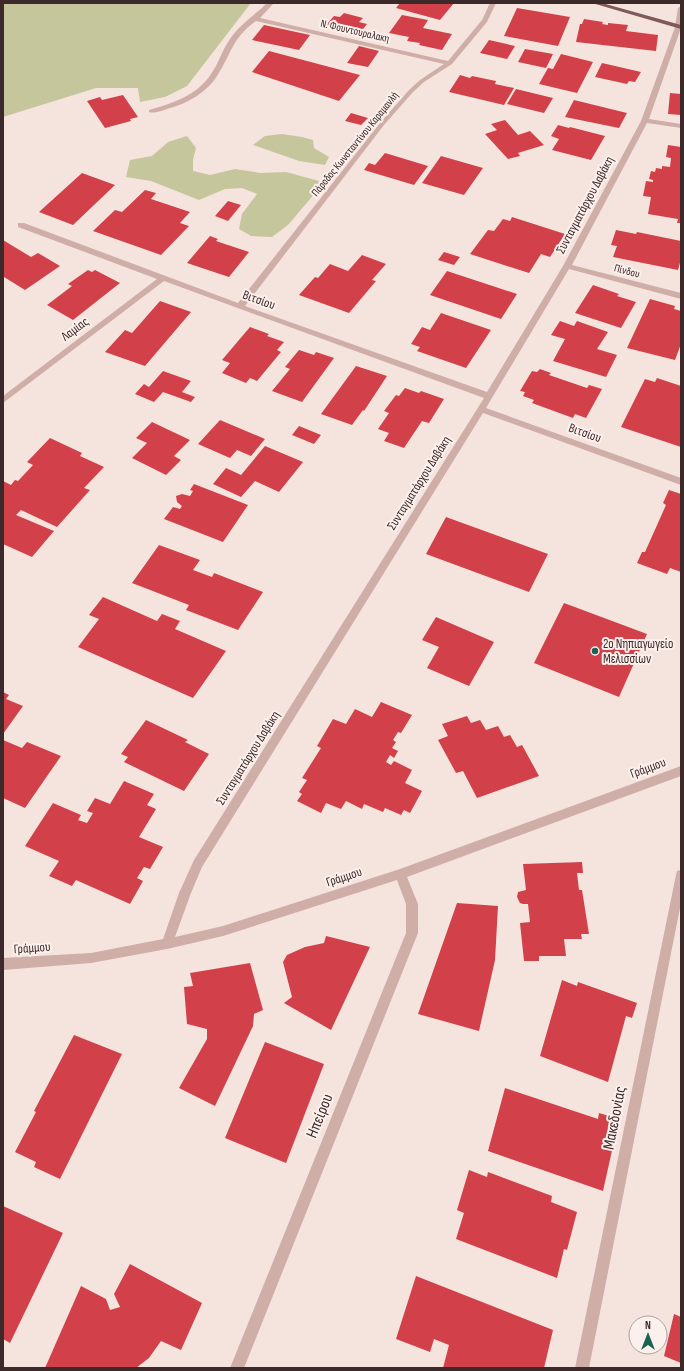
<svg xmlns="http://www.w3.org/2000/svg" width="684" height="1371" font-family="'Sofia Sans Condensed',sans-serif">
<style>
.green{fill:#c5c69c}
.building{fill:#d24049}
.lines{fill:none;stroke-linecap:round;stroke-linejoin:round}
.minor{fill:#cfaea8;fill-rule:evenodd}
.major{fill:#7f5a59;fill-rule:evenodd}
.poi-dot{fill:#1a6251;stroke:#fcf0ec;stroke-width:1.5}
.labels{text-anchor:middle;dominant-baseline:central;stroke-width:4;stroke-linejoin:round;paint-order:stroke}
.far-street-label{font-size:11px;fill:#3c2929;stroke:#fcf0ec}
.street-label{font-size:13px;fill:#3c2929;stroke:#fcf0ec}
.poi-label{font-size:13px;fill:#3c2929;stroke:#fcf0ec;text-anchor:start}
.near-street-label{font-size:16px;fill:#3c2929;stroke:#fcf0ec}
</style>
<rect width="100%" height="100%" fill="#f5e4de"/>
<!-- green -->
<path class="green" d="M 3,3 L 251,3 L 187,86 L 165,97 L 140,102 L 138,88 L 96,88 L 3,117 Z
M 282,134 L 302,137 L 313,140 L 314,148 L 329,157 L 325,165 L 299,161 L 253,145 L 265,136 Z
M 187,136 L 196,148 L 193,160 L 193,171 L 210,175 L 235,169 L 260,173 L 286,172 L 319,181 L 316,192 L 288,225 L 272,237 L 251,236 L 239,229 L 242,214 L 257,194 L 242,188 L 225,189 L 199,200 L 151,181 L 126,177 L 130,160 L 152,156 L 168,142 Z"/>
<!-- building -->
<path class="building" d="M 400,3 L 454,3 L 440,20 L 396,8 Z
M 517,8 L 570,17 L 558,46 L 504,36 Z
M 344,13 L 363,18 L 359,22 L 367,24 L 360,33 L 326,25 L 334,16 L 340,17 Z
M 402,15 L 428,20 L 423,28 L 452,34 L 442,50 L 419,45 L 420,43 L 407,41 L 409,37 L 389,33 Z
M 584,19 L 603,22 L 602,24 L 608,25 L 608,23 L 628,25 L 626,31 L 658,35 L 656,51 L 576,42 L 580,24 L 582,24 Z
M 264,25 L 310,35 L 299,50 L 252,40 Z
M 489,40 L 515,46 L 507,59 L 480,53 Z
M 359,46 L 379,51 L 368,67 L 347,63 Z
M 525,49 L 553,54 L 546,68 L 518,62 Z
M 269,51 L 360,75 L 339,101 L 252,72 Z
M 561,54 L 593,62 L 577,93 L 539,84 L 548,68 L 553,69 Z
M 602,63 L 641,72 L 635,82 L 629,81 L 627,84 L 595,77 Z
M 460,75 L 470,78 L 472,76 L 496,81 L 495,84 L 514,88 L 504,105 L 449,92 Z
M 516,89 L 553,98 L 544,113 L 507,104 Z
M 670,93 L 681,94 L 681,115 L 668,114 Z
M 123,95 L 138,117 L 130,119 L 131,121 L 105,128 L 87,101 L 100,97 L 102,100 Z
M 574,100 L 627,113 L 619,128 L 565,117 Z
M 351,113 L 368,118 L 361,125 L 345,121 Z
M 505,120 L 518,135 L 530,131 L 544,145 L 518,153 L 520,156 L 508,159 L 485,134 L 497,130 L 491,124 Z
M 558,125 L 569,128 L 570,127 L 605,136 L 591,160 L 552,150 L 559,139 L 551,136 Z
M 668,145 L 681,147 L 681,223 L 677,223 L 678,219 L 648,214 L 651,197 L 643,196 L 646,181 L 653,182 L 653,180 L 649,179 L 651,171 L 655,172 L 656,168 L 662,169 L 662,166 L 670,167 L 671,158 L 666,157 Z
M 385,153 L 428,166 L 414,185 L 364,170 L 369,163 L 375,165 Z
M 441,156 L 483,168 L 464,195 L 422,183 Z
M 82,173 L 115,185 L 73,225 L 39,212 Z
M 145,190 L 156,193 L 151,199 L 190,212 L 180,223 L 189,226 L 161,255 L 93,231 L 115,210 L 122,212 Z
M 228,201 L 241,205 L 228,221 L 215,216 Z
M 512,217 L 565,234 L 550,257 L 541,254 L 529,273 L 470,254 L 488,230 L 494,231 L 503,219 L 510,221 Z
M 616,230 L 636,234 L 637,232 L 681,241 L 681,259 L 678,270 L 613,257 L 617,246 L 611,245 Z
M 210,236 L 218,239 L 216,241 L 249,252 L 229,277 L 187,263 Z
M 3,240 L 31,257 L 38,253 L 60,266 L 25,290 L 4,277 L 3,278 Z
M 444,252 L 460,257 L 454,265 L 438,260 Z
M 362,255 L 386,264 L 372,280 L 376,281 L 349,313 L 299,295 L 315,277 L 318,278 L 330,264 L 348,271 Z
M 88,270 L 92,272 L 95,270 L 120,283 L 73,320 L 47,305 L 72,286 L 68,284 Z
M 447,271 L 517,294 L 501,319 L 430,295 Z
M 593,285 L 619,294 L 617,296 L 636,302 L 621,328 L 575,313 Z
M 650,299 L 675,306 L 674,309 L 681,311 L 681,344 L 675,360 L 627,348 Z
M 160,301 L 191,312 L 145,366 L 105,352 L 125,330 L 132,333 Z
M 441,313 L 491,330 L 466,368 L 417,351 L 420,347 L 411,344 L 422,327 L 430,330 Z
M 560,321 L 574,326 L 577,321 L 608,332 L 597,349 L 617,355 L 606,377 L 553,361 L 565,339 L 551,335 Z
M 250,327 L 269,334 L 267,336 L 284,342 L 277,350 L 281,352 L 257,381 L 250,378 L 246,383 L 222,373 L 230,363 L 222,360 Z
M 299,350 L 314,355 L 316,352 L 334,358 L 302,402 L 272,391 L 290,369 L 285,367 Z
M 356,366 L 387,376 L 364,411 L 363,410 L 352,425 L 321,414 Z
M 540,369 L 551,373 L 549,375 L 587,388 L 589,385 L 602,389 L 586,418 L 575,414 L 573,418 L 532,403 L 534,400 L 523,396 L 525,392 L 520,391 L 532,371 L 537,372 Z
M 163,371 L 191,381 L 182,392 L 195,397 L 191,402 L 163,392 L 154,402 L 135,394 L 144,384 L 149,387 Z
M 657,378 L 681,386 L 681,447 L 621,427 L 645,379 L 655,382 Z
M 405,388 L 419,393 L 421,391 L 444,399 L 429,423 L 422,421 L 404,448 L 384,441 L 389,433 L 378,429 L 389,413 L 384,411 L 396,395 L 399,396 Z
M 220,420 L 265,439 L 251,456 L 237,450 L 230,458 L 198,444 Z
M 152,422 L 190,440 L 174,456 L 181,460 L 166,475 L 132,458 L 147,443 L 136,438 Z
M 299,426 L 321,435 L 314,444 L 292,435 Z
M 50,438 L 82,453 L 80,456 L 104,467 L 84,488 L 90,490 L 57,527 L 21,510 L 16,515 L 54,531 L 32,557 L 3,544 L 3,481 L 11,485 L 15,480 L 18,481 L 33,465 L 27,462 Z
M 265,446 L 303,462 L 279,492 L 255,481 L 241,497 L 213,484 L 226,468 L 241,475 Z
M 194,484 L 248,505 L 223,542 L 164,519 L 173,507 L 180,509 L 182,506 L 177,502 L 176,496 L 182,494 L 190,496 L 193,491 L 190,490 Z
M 669,490 L 681,494 L 681,572 L 670,568 L 667,574 L 637,563 L 642,552 L 645,552 L 666,505 L 663,503 Z
M 446,517 L 548,554 L 529,592 L 426,554 Z
M 159,545 L 200,560 L 193,570 L 212,577 L 214,573 L 263,592 L 238,630 L 186,610 L 189,605 L 132,583 Z
M 103,597 L 157,621 L 162,614 L 180,621 L 175,629 L 226,651 L 193,698 L 78,647 L 99,619 L 89,615 Z
M 564,603 L 647,634 L 619,697 L 534,663 Z
M 436,617 L 494,642 L 469,686 L 427,668 L 439,647 L 422,640 Z
M 3,692 L 9,695 L 6,699 L 23,706 L 3,734 Z
M 381,702 L 412,715 L 401,733 L 398,732 L 393,740 L 396,742 L 392,748 L 398,751 L 394,758 L 390,755 L 386,762 L 391,765 L 394,761 L 412,770 L 405,783 L 422,791 L 410,813 L 404,810 L 401,815 L 385,808 L 383,812 L 364,804 L 362,809 L 346,801 L 341,809 L 326,803 L 321,813 L 297,801 L 302,794 L 299,792 L 307,780 L 302,778 L 321,748 L 317,746 L 333,719 L 346,724 L 355,709 L 372,717 Z
M 467,716 L 471,723 L 480,720 L 486,730 L 498,726 L 504,737 L 510,735 L 517,747 L 522,745 L 539,776 L 477,798 L 463,771 L 456,773 L 438,740 L 448,736 L 442,724 Z
M 146,720 L 188,740 L 185,742 L 209,754 L 184,791 L 124,762 L 128,757 L 121,754 Z
M 3,740 L 22,748 L 27,742 L 61,756 L 25,808 L 3,798 Z
M 124,781 L 154,794 L 147,805 L 156,809 L 139,837 L 163,847 L 150,869 L 144,867 L 137,878 L 143,881 L 130,904 L 76,880 L 72,886 L 49,876 L 59,861 L 25,846 L 53,803 L 81,815 L 78,820 L 87,823 L 93,813 L 87,811 L 95,798 L 110,804 Z
M 582,862 L 583,873 L 577,873 L 579,890 L 582,890 L 589,934 L 581,934 L 582,939 L 564,939 L 566,956 L 539,956 L 539,961 L 524,961 L 520,923 L 530,922 L 528,904 L 523,904 L 520,903 L 517,897 L 518,892 L 526,890 L 523,864 Z
M 457,903 L 498,906 L 495,960 L 479,1031 L 418,1014 Z
M 326,936 L 370,947 L 331,1030 L 284,1003 L 292,997 L 283,962 L 287,955 L 305,947 L 324,943 Z
M 250,963 L 263,1010 L 254,1014 L 253,1026 L 215,1106 L 179,1088 L 207,1039 L 207,1029 L 187,1024 L 184,987 L 193,986 L 190,973 Z
M 562,980 L 577,986 L 578,982 L 637,1003 L 632,1018 L 626,1016 L 608,1082 L 540,1056 Z
M 74,1035 L 122,1054 L 60,1179 L 34,1167 L 36,1162 L 15,1152 L 36,1112 L 34,1111 Z
M 265,1042 L 324,1064 L 286,1163 L 225,1138 Z
M 505,1088 L 598,1119 L 599,1113 L 619,1119 L 603,1191 L 488,1151 Z
M 469,1170 L 487,1177 L 488,1172 L 552,1196 L 551,1202 L 577,1212 L 567,1250 L 564,1249 L 557,1278 L 456,1239 L 464,1213 L 457,1210 Z
M 3,1206 L 63,1233 L 10,1343 L 3,1339 Z
M 130,1264 L 202,1303 L 181,1350 L 161,1341 L 149,1358 L 136,1368 L 45,1368 L 81,1286 L 106,1299 L 110,1310 L 120,1307 L 114,1294 Z
M 416,1276 L 553,1330 L 544,1368 L 443,1368 L 449,1345 L 434,1339 L 430,1352 L 396,1339 Z
M 674,1314 L 681,1317 L 681,1363 L 664,1356 Z"/>
<g class="lines">
<!-- minor -->
<path class="minor" d="M 267,3 L 274,3 L 260,18 L 448,61 L 482,20 L 490,3 L 496,3 L 487,22 L 452,64 L 424,82 L 413,92 L 384,125 L 245,306 L 487,392 L 563,266 L 641,121 L 675,27 L 678,8 L 681,6 L 681,28 L 649,119 L 681,124 L 681,128 L 647,123 L 572,265 L 681,293 L 681,299 L 569,269 L 486,408 L 681,478 L 681,485 L 483,413 L 202,867 L 191,893 L 175,937 L 223,926 L 400,869 L 681,766 L 681,776 L 407,877 L 418,904 L 418,933 L 244,1368 L 230,1368 L 406,933 L 406,904 L 397,880 L 223,936 L 167,949 L 91,963 L 3,970 L 3,958 L 91,953 L 163,939 L 179,893 L 194,860 L 484,398 L 164,281 L 3,403 L 3,396 L 157,279 L 18,227 L 18,223 L 24,223 L 238,303 L 380,123 L 409,90 L 420,80 L 444,64 L 256,21 C 232,38 232,53 217,76 C 208,91 187,104 170,108 C 163,110 155,114 149,112 L 149,110 C 171,104 198,95 211,74 C 219,63 222,50 230,39 C 239,25 255,15 267,3 Z
M 681,870 L 681,903 L 589,1368 L 575,1368 L 676,875 L 677,871 Z"/>
<!-- major -->
<path class="major" d="M 592,3 L 602,3 L 681,25 L 681,29 Z"/>
</g>
<!-- markers -->
<circle class="poi-dot" cx="595" cy="651" r="4"/>
<g class="labels">
<!-- far-street labels -->
<g class="far-street-label">
<text transform="translate(355 31) rotate(13)">Ν. Φουντουραλακη</text>
<text transform="translate(355 144) rotate(-51)">Πάροδος Κωνσταντίνου Καραμανλή</text>
<text transform="translate(627 271) rotate(15)">Πίνδου</text>
</g>
<!-- street labels -->
<g class="street-label">
<text transform="translate(585 205) rotate(-62)">Συνταγματάρχου Δαβάκη</text>
<text transform="translate(259 300) rotate(20)">Βιτσίου</text>
<text transform="translate(75 329) rotate(-37)">Λαμίας</text>
<text transform="translate(585 433) rotate(20)">Βιτσίου</text>
<text transform="translate(419 483) rotate(-58)">Συνταγματάρχου Δαβάκη</text>
<text transform="translate(248 758) rotate(-58)">Συνταγματάρχου Δαβάκη</text>
<text transform="translate(648 768) rotate(-20)">Γράμμου</text>
<text transform="translate(344 877) rotate(-18)">Γράμμου</text>
<text transform="translate(32 948) rotate(-4)">Γράμμου</text>
</g>
<!-- poi labels -->
<g class="poi-label">
<text x="603" y="644">2ο Νηπιαγωγείο<tspan x="603" dy="15">Μελισσίων</tspan></text>
</g>
<!-- near-street labels -->
<g class="near-street-label">
<text transform="translate(320 1116) rotate(-68)">Ηπείρου</text>
<text transform="translate(615 1118) rotate(-79)">Μακεδονίας</text>
</g>
</g>
<!-- border -->
<rect width="684" height="1371" fill="none" stroke="#3c2929" stroke-width="8"/>
<!-- north arrow -->
<g transform="translate(648 1335)"><circle r="19" fill="#fcf0ec" stroke="#afa09e"/>
<path d="M0-3L7 15L0 10L-7 15Z" fill="#1a6251"/>
<text y="-6" font-size="11" font-weight="bold" text-anchor="middle" fill="#3c2929">N</text>
</g>
</svg>
